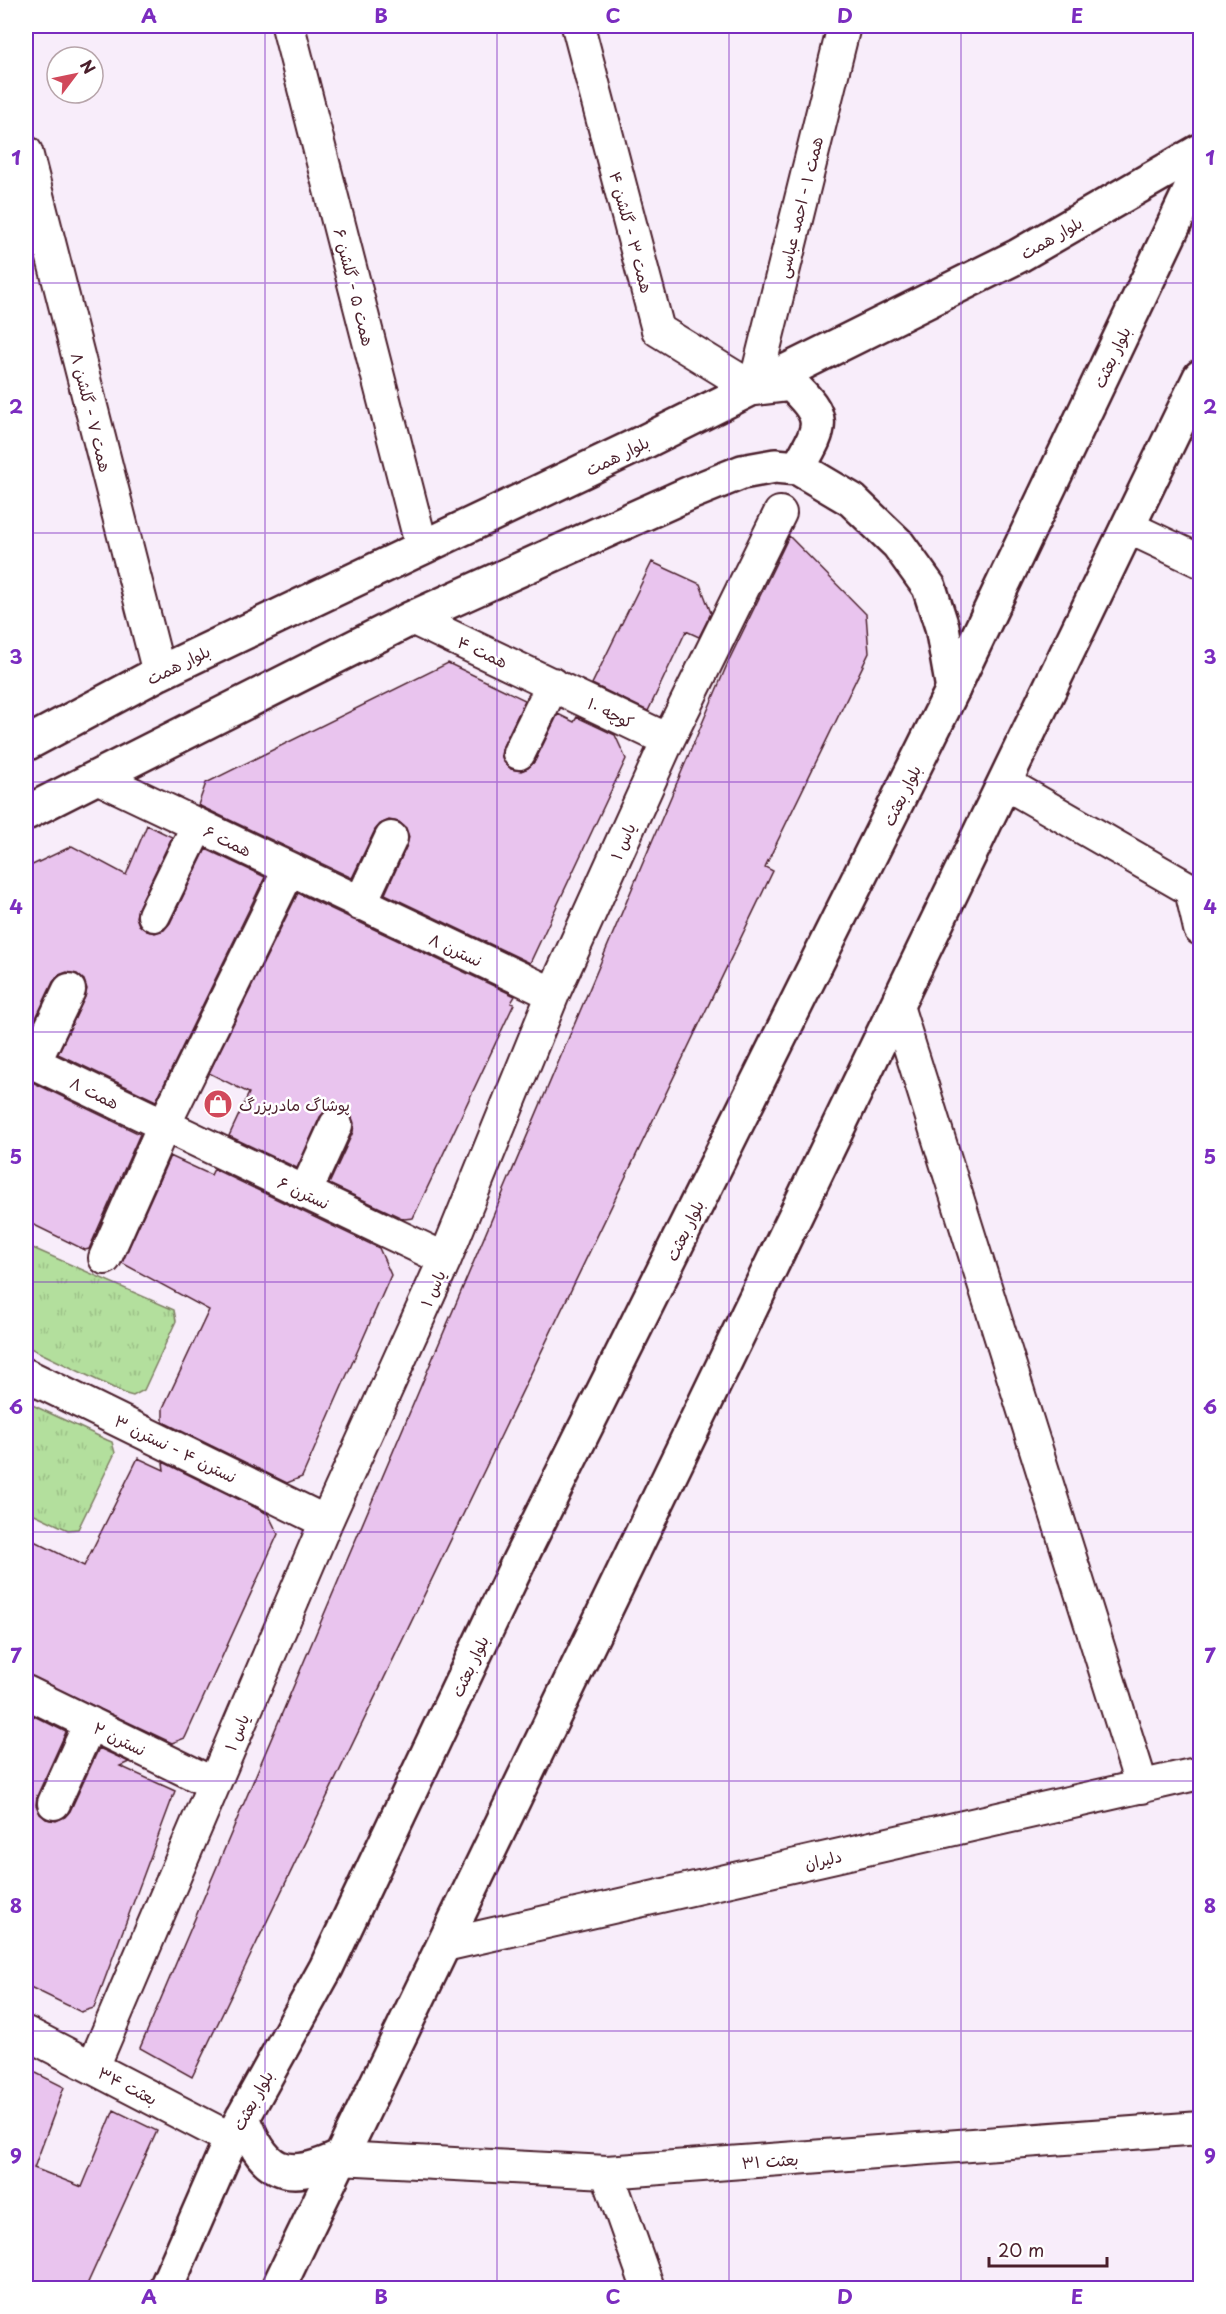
<svg xmlns="http://www.w3.org/2000/svg" width="1226" height="2314" font-family="'Playpen Sans','Playpen Sans Arabic',sans-serif">
<style>
.grass{fill:url(#grass-tufts);stroke:#7e7f64;stroke-width:1.5}
.building{fill:#e9c4ee;stroke:#4a1f2b;stroke-width:1.5}
.lines{fill:none;stroke-linecap:round;stroke-linejoin:round}
.minor-casing{stroke:#4a1f2b;stroke-width:36}
.tertiary-casing{stroke:#4a1f2b;stroke-width:38}
.secondary-casing{stroke:#4a1f2b;stroke-width:38}
.minor{stroke:#fff;stroke-width:32}
.tertiary{stroke:#fff;stroke-width:33}
.secondary{stroke:#fff;stroke-width:33}
.grid{fill:none;stroke:#7b2cbf;stroke-width:1.5;stroke-opacity:0.55}
.labels{text-anchor:middle;dominant-baseline:central;stroke-width:5;stroke-linejoin:round;paint-order:stroke}
.street-label{font-size:16px;fill:#4a1f2b;stroke:#fff}
.poi-label{font-size:16px;fill:#4a1f2b;stroke:#fff;text-anchor:start}
.neatline{fill:none;stroke:#7b2cbf;stroke-width:2}
.grid-label{font-size:20px;text-anchor:middle;font-weight:bold;fill:#7b2cbf}
</style>
<defs>
<pattern id="grass-tufts" width="24" height="20" patternUnits="userSpaceOnUse" patternTransform="scale(1.5)"><rect width="24" height="20" fill="#b3df9d"/><path d="M3 7l-1-3M5 7V3M7 7l1-3M15 17l-1-3M17 17v-4M19 17l1-3" fill="none" stroke="#9bbf87"/></pattern>
</defs>
<rect width="100%" height="100%" fill="#f8edfa"/>
<filter id="ink" filterUnits="userSpaceOnUse"><feTurbulence type="fractalNoise" baseFrequency=".0167" numOctaves="2"/><feDisplacementMap in="SourceGraphic" scale="12" xChannelSelector="R" yChannelSelector="G"/><feConvolveMatrix kernelMatrix="1 2 1 2 8 2 1 2 1" color-interpolation-filters="sRGB"/></filter>
<g filter="url(#ink)">
<!-- grass -->
<path class="grass" d="M 26,1245 L 174,1310 L 176,1321 L 144,1390 L 133,1396 L 126,1394 L 26,1346 Z
M 26,1402 L 107,1440 L 112,1442 L 115,1453 L 78,1529 L 68,1530 L 26,1510 Z"/>
<!-- building -->
<path class="building" d="M 789,536 L 866,614 L 869,653 L 765,867 L 773,871 L 192,2077 L 140,2048 L 729,660 Z
M 652,562 L 700,584 L 711,613 L 699,637 L 686,631 L 648,711 L 592,684 Z
M 448,663 L 525,700 L 503,746 L 501,755 L 504,762 L 511,769 L 521,771 L 528,768 L 535,761 L 558,714 L 574,722 L 577,717 L 615,735 L 626,759 L 530,963 L 385,894 L 407,845 L 409,837 L 406,828 L 399,822 L 389,820 L 380,824 L 375,830 L 352,878 L 198,805 L 206,783 Z
M 147,825 L 172,837 L 138,908 L 136,917 L 139,925 L 147,931 L 155,933 L 164,930 L 170,923 L 206,849 L 265,877 L 156,1101 L 58,1054 L 85,997 L 87,989 L 84,980 L 77,974 L 67,972 L 59,975 L 53,982 L 26,1039 L 26,868 L 72,846 L 126,875 Z
M 298,893 L 515,996 L 511,1003 L 514,1004 L 413,1218 L 404,1219 L 329,1184 L 353,1132 L 354,1123 L 351,1115 L 343,1108 L 334,1107 L 326,1110 L 320,1117 L 297,1168 L 229,1136 L 249,1093 L 209,1073 Z
M 26,1079 L 140,1134 L 89,1249 L 85,1250 L 26,1221 Z
M 170,1156 L 211,1175 L 214,1169 L 379,1248 L 391,1275 L 302,1477 L 287,1483 L 163,1422 L 163,1408 L 209,1310 L 122,1263 Z
M 138,1458 L 164,1470 L 163,1462 L 268,1514 L 278,1534 L 185,1738 L 172,1743 L 26,1674 L 26,1537 L 84,1566 Z
M 26,1712 L 66,1732 L 37,1796 L 36,1805 L 40,1814 L 46,1819 L 56,1821 L 65,1817 L 70,1811 L 99,1748 L 129,1762 L 120,1766 L 175,1791 L 94,2008 L 81,2012 L 26,1985 Z
M 26,2068 L 64,2087 L 34,2168 L 82,2187 L 114,2110 L 157,2131 L 85,2289 L 26,2289 Z"/>
<g class="lines">
<!-- minor casing -->
<g class="minor-casing">
<path id="minor" d="M 288,26 L 422,548
M 578,26 L 658,330 L 754,389 L 844,26
M 26,152 L 159,673
M 1128,527 L 1200,561
M 412,618 L 668,740
M 519,753 L 553,684
M 97,777 L 553,994
M 1005,783 L 1200,895
M 1191,890 L 1200,929
M 360,904 L 391,838
M 154,915 L 198,825
M 897,1006 L 1142,1787
M 26,1059 L 445,1259
M 34,1063 L 69,990
M 305,1193 L 336,1125
M 105,1258 L 164,1125 L 289,870
M 26,1375 L 326,1522
M 26,1692 L 214,1784
M 54,1803 L 90,1723
M 445,1945 L 1200,1773
M 26,2033 L 231,2139
M 93,2067 L 326,1522 L 445,1259 L 553,994 L 668,740 L 780,513
M 339,2158 L 607,2172 L 1200,2128
M 607,2172 L 648,2288"/>
</g>
<!-- tertiary casing -->
<g class="tertiary-casing">
<path id="tertiary" d="M 757,388 L 791,384 C 828,419 822,426 798,468
M 26,744 L 159,673 L 646,441 L 1018,256 L 1200,151
M 26,813 L 412,618 L 690,493 L 742,472 L 775,466 L 798,468 L 852,500 L 898,544 L 929,587 L 942,627 L 953,689"/>
</g>
<!-- secondary casing -->
<g class="secondary-casing">
<path id="secondary" d="M 243,2117 C 263,2171 284,2184 339,2158
M 166,2288 L 231,2139 L 326,1968 L 519,1561 L 953,689 L 1200,170
M 278,2288 L 1200,377"/>
</g>
<!-- minor -->
<use href="#minor" class="minor"/>
<!-- tertiary -->
<use href="#tertiary" class="tertiary"/>
<!-- secondary -->
<use href="#secondary" class="secondary"/>
</g>
</g>
<!-- grid -->
<path class="grid" d="M 265,26 L 265,2288M 497,26 L 497,2288M 729,26 L 729,2288M 961,26 L 961,2288M 26,283 L 1200,283M 26,533 L 1200,533M 26,782 L 1200,782M 26,1032 L 1200,1032M 26,1282 L 1200,1282M 26,1532 L 1200,1532M 26,1781 L 1200,1781M 26,2031 L 1200,2031"/>
<!-- icons -->
<defs>
<g id="shop-disc" transform="scale(1.5)"><circle r="9.5" fill="#d1495b" stroke="#fff"/><path d="M-5-2.5h2.3a2.7 3.5 0 0 1 5.4 0H5L5.5 6h-11ZM-1.5-2.5h3a1.5 2.3 0 0 0-3 0Z" fill="#fff"/></g>
</defs>
<g fill-rule="evenodd">
<use href="#shop-disc" x="218" y="1104"/>
</g>
<g class="labels">
<!-- street labels -->
<g class="street-label">
<text transform="translate(799 207) rotate(-76)">همت ۱ - احمد عباسی</text>
<text transform="translate(632 232) rotate(75)">همت ۳ - گلشن ۴</text>
<text transform="translate(1051 237) rotate(-30)">بلوار همت</text>
<text transform="translate(355 287) rotate(76)">همت ۵ - گلشن ۶</text>
<text transform="translate(1111 357) rotate(-65)">بلوار بعثت</text>
<text transform="translate(92 412) rotate(76)">همت ۷ - گلشن ۸</text>
<text transform="translate(617 455) rotate(-26)">بلوار همت</text>
<text transform="translate(483 651) rotate(25)">همت ۴</text>
<text transform="translate(178 664) rotate(-26)">بلوار همت</text>
<text transform="translate(611 712) rotate(26)">کوچه ۱۰</text>
<text transform="translate(901 795) rotate(-64)">بلوار بعثت</text>
<text transform="translate(228 840) rotate(26)">همت ۶</text>
<text transform="translate(622 841) rotate(-66)">یاس ۱</text>
<text transform="translate(456 949) rotate(25)">نسترن ۸</text>
<text transform="translate(95 1092) rotate(26)">همت ۸</text>
<text transform="translate(304 1192) rotate(25)">نسترن ۶</text>
<text transform="translate(684 1230) rotate(-64)">بلوار بعثت</text>
<text transform="translate(432 1288) rotate(-66)">یاس ۱</text>
<text transform="translate(176 1448) rotate(26)">نسترن ۴ - نسترن ۳</text>
<text transform="translate(469 1666) rotate(-65)">بلوار بعثت</text>
<text transform="translate(236 1732) rotate(-67)">یاس ۱</text>
<text transform="translate(120 1738) rotate(26)">نسترن ۲</text>
<text transform="translate(823 1859) rotate(-13)">دلیران</text>
<text transform="translate(128 2085) rotate(27)">بعثت ۳۴</text>
<text transform="translate(252 2100) rotate(-61)">بلوار بعثت</text>
<text transform="translate(770 2160) rotate(-4)">بعثت ۳۱</text>
</g>
<!-- poi labels -->
<g class="poi-label">
<text x="239" y="1104">پوشاگ مادربزرگ</text>
</g>
</g>
<!-- margin -->
<rect width="1226" height="2314" fill="none" stroke="#fff" stroke-width="66"/>
<!-- north arrow -->
<g transform="translate(75 75) rotate(58)"><circle r="28" fill="#ffffff" stroke="#b7a5aa" stroke-width="1.5"/>
<path d="M0-4.5L10 22L0 15L-10 22Z" fill="#d1495b"/>
<text y="-9" font-size="16" font-weight="bold" text-anchor="middle" fill="#4a1f2b">N</text>
</g>
<!-- scale -->
<path d="M989 2257v9h118v-9" fill="none" stroke="#4a1f2b" stroke-width="3"/>
<text x="998" y="2257" font-size="18" fill="#4a1f2b" stroke="#ffffff" stroke-width="4.5" paint-order="stroke">20 m</text>
<rect x="33" y="33" width="1160" height="2248" class="neatline"/>
<g class="grid-label">
<text x="149" y="23">A</text>
<text x="381" y="23">B</text>
<text x="613" y="23">C</text>
<text x="845" y="23">D</text>
<text x="1077" y="23">E</text>
<text x="16" y="165">1</text>
<text x="1210" y="165">1</text>
<text x="16" y="414">2</text>
<text x="1210" y="414">2</text>
<text x="16" y="664">3</text>
<text x="1210" y="664">3</text>
<text x="16" y="914">4</text>
<text x="1210" y="914">4</text>
<text x="16" y="1164">5</text>
<text x="1210" y="1164">5</text>
<text x="16" y="1414">6</text>
<text x="1210" y="1414">6</text>
<text x="16" y="1663">7</text>
<text x="1210" y="1663">7</text>
<text x="16" y="1913">8</text>
<text x="1210" y="1913">8</text>
<text x="16" y="2163">9</text>
<text x="1210" y="2163">9</text>
<text x="149" y="2304">A</text>
<text x="381" y="2304">B</text>
<text x="613" y="2304">C</text>
<text x="845" y="2304">D</text>
<text x="1077" y="2304">E</text>
</g>
</svg>
